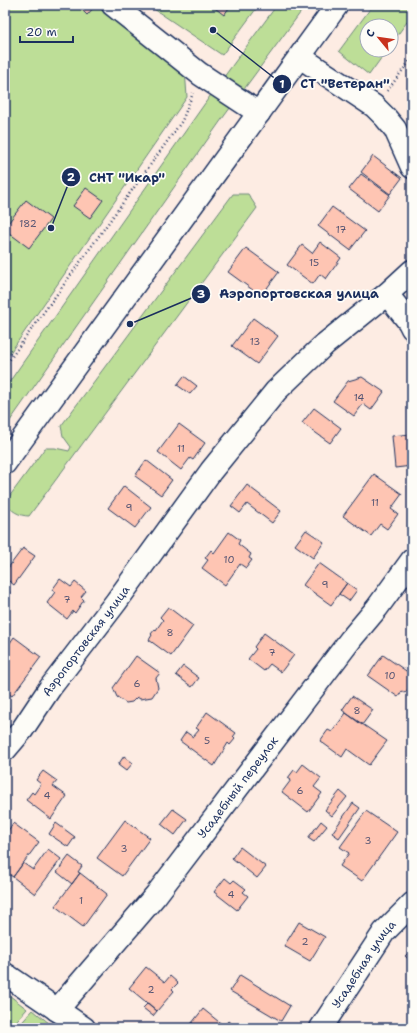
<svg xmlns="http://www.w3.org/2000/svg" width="417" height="1033" font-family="'Shantell Sans',sans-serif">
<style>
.green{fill:#bdde97;stroke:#6c867a}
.building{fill:#fec5b3;stroke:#1b2f5e}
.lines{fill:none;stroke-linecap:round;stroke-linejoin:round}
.minor-casing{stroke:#1b2f5e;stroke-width:25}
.path{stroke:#1b2f5e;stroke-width:2.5;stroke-dasharray:1 3;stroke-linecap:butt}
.minor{stroke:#fdfcf7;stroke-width:22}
.labels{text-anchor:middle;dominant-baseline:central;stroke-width:3.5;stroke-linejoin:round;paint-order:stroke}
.number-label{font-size:10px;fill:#545473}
.street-label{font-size:12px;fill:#1b2f5e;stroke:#fdfcf7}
.leader{fill:none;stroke:#1b2f5e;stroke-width:1.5}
.callout-dot{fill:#1b2f5e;stroke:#fdfcf7;stroke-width:1.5}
.mark-label{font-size:12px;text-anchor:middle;font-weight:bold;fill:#fff}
.callout-label{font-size:13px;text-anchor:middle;font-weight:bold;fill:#1b2f5e;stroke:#fdfcf7;stroke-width:3.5;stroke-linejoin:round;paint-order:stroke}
</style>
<rect width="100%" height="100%" fill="#fdece3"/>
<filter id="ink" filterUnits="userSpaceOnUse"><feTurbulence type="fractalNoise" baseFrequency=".025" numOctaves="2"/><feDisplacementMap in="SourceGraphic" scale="8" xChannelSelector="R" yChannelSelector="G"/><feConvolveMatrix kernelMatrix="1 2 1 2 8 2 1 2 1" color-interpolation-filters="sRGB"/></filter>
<g filter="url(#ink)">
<!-- green -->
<path class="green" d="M 5,5 L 108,5 L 185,69 L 187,97 L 5,360 Z
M 148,5 L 259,5 L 222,55 Z
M 277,5 L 306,5 L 222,119 L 5,428 L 5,388 L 215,89 Z
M 373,5 L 412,5 L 412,15 L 391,44 L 391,26 L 367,26 L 367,50 L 387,50 L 369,75 L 339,51 Z
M 233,194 L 248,194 L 257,208 L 29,516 C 20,516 9,511 6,501 L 45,448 L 55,448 L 69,451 L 71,447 L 63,436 L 61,426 Z
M 5,992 L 27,1009 L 10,1028 L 5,1028 Z
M 33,1010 L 55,1028 L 17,1028 Z"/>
<!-- building -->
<path class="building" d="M 77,5 L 96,5 L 87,15 Z
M 211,5 L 231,5 L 224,15 Z
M 373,156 L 402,178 L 390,194 L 361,172 Z
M 361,174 L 390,195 L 378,211 L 349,189 Z
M 86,188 L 103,200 L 90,218 L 73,206 Z
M 26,200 L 51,219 L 29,248 L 5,230 L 5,227 Z
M 332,207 L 365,231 L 350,250 L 318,226 Z
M 320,242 L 341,258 L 326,279 L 320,274 L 313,284 L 287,265 L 302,245 L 312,253 Z
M 246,248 L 279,272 L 261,296 L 228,272 Z
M 253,318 L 278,336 L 257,364 L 232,346 Z
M 184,376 L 197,386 L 190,394 L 177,385 Z
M 362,377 L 384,392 L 371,410 L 363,404 L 354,416 L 333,401 L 348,381 Z
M 314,408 L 341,428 L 330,443 L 302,423 Z
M 179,424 L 205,443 L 193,460 L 190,458 L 181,470 L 158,452 Z
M 411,434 L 412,466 L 395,468 L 392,436 Z
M 146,460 L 172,480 L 161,495 L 135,476 Z
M 374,474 L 402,494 L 391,509 L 398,514 L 387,529 L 380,524 L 371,536 L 343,516 Z
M 247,485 L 281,511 L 272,523 L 247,504 L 240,513 L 231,506 Z
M 124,486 L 151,507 L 135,528 L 108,508 Z
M 306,530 L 324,542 L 313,558 L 295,545 Z
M 229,532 L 240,540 L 238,544 L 251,554 L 249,558 L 252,560 L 246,568 L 240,564 L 225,585 L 202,568 L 208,560 L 205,558 L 211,550 L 214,553 Z
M 23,548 L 35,556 L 14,585 L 5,578 L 5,572 Z
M 319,563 L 347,583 L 331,605 L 303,585 Z
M 60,579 L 71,587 L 75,582 L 86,591 L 81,597 L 84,600 L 75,613 L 73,611 L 67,619 L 47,603 L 55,592 L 52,590 Z
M 347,583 L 357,590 L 349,601 L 339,594 Z
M 5,589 L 10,592 L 5,598 Z
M 168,607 L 193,626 L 171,656 L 149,640 L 152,635 L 151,634 L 155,629 L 156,630 L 163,620 L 160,617 Z
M 264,633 L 294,655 L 281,672 L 270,664 L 264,671 L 248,659 L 256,649 L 254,647 Z
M 14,637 L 41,657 L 12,696 L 5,691 L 5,650 Z
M 383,655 L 412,675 L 409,681 L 412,684 L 405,693 L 402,691 L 398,697 L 368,676 Z
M 136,656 L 160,673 L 156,678 L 158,688 L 152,697 L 140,699 L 137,697 L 132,702 L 126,703 L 117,697 L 113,688 Z
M 183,666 L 199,678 L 192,687 L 176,675 Z
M 352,696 L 373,710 L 362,725 L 342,710 Z
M 5,705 L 9,708 L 5,713 Z
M 207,712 L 236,733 L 233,737 L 235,739 L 230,745 L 228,743 L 214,766 L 180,741 L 186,732 L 193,737 L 199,730 L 196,728 Z
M 346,713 L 387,741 L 369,765 L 347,749 L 342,757 L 320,741 L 328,730 L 332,732 Z
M 124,756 L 133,763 L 126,771 L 118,765 Z
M 303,764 L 321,778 L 314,787 L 322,793 L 308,812 L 282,792 L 291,780 L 288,778 L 294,770 L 297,772 Z
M 43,771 L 57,781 L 53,786 L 67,796 L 51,819 L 26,800 L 32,792 L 34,794 L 41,784 L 36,780 Z
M 340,791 L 347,797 L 332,816 L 325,810 Z
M 353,803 L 360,808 L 339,838 L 332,833 Z
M 173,809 L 187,819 L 175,835 L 161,824 Z
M 366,811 L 397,832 L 362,881 L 340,866 L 349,853 L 340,847 Z
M 125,820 L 150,838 L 122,876 L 97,858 Z
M 321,821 L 327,826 L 314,842 L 308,838 Z
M 13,823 L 39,842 L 13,877 L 5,872 L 5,833 L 6,834 Z
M 56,823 L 75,837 L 68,847 L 49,834 Z
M 240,847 L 266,867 L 257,878 L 232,858 Z
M 48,849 L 61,859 L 35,894 L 13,877 L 23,863 L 33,870 Z
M 69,856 L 82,866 L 78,872 L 80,873 L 72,884 L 57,872 Z
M 80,873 L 107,894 L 83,927 L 55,906 Z
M 225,878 L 231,883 L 234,880 L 246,889 L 243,892 L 248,896 L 237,910 L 214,892 Z
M 299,922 L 325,937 L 310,961 L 284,946 Z
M 412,949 L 412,962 L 405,956 Z
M 146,967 L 165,982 L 170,976 L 178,983 L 172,989 L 174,991 L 157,1011 L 129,988 Z
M 240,975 L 290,1006 L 281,1021 L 230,991 Z
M 148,1003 L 157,1011 L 153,1016 L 143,1008 Z
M 203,1009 L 224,1026 L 228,1021 L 237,1028 L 188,1028 Z"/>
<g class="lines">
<!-- minor casing -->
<g class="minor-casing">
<g id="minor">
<path d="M 113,5 L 200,74 L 259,113"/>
<path d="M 300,57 L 374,106 L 385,117 L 395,129 L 412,167"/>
<path d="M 387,294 L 409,322 L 412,328"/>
<path d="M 5,463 L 337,5"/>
<path id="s1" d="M 5,750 L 22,730 L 50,688 L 116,602 L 211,471 L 276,391 L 325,344 L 387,294 L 412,271"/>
<path d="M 5,974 L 84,1028"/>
<path id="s2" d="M 57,1010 L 156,895 L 351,639 L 377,608 L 412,560"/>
<path id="s3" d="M 321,1028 L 384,932 L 412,904"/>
</g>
</g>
<!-- path -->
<path class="path" d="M 387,91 L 412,58
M 5,366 L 182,121 L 193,93"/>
<!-- minor -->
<use href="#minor" class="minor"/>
</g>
</g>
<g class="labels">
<!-- number labels -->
<g class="number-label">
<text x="28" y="223">182</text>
<text x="341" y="229">17</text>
<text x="314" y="262">15</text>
<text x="255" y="341">13</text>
<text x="359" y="397">14</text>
<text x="181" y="448">11</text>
<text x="375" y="502">11</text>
<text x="129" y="507">9</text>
<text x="229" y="559">10</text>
<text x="325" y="584">9</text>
<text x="67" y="599">7</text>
<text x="170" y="632">8</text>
<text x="272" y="652">7</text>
<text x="390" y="675">10</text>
<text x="137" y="683">6</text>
<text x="357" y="710">8</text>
<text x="207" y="740">5</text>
<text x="300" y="790">6</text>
<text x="47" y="795">4</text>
<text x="368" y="840">3</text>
<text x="124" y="848">3</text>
<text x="231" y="894">4</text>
<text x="81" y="900">1</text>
<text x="305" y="941">2</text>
<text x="151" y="989">2</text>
</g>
<!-- street labels -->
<g class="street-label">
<text stroke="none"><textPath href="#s1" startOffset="136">Аэропортовская улица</textPath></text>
<text stroke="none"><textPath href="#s2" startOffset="287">Усадебный переулок</textPath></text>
<text stroke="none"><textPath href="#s3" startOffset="77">Усадебная улица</textPath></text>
</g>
</g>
<!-- callouts -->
<path class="leader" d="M213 30L282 84M51 228L71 177M130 324L201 294"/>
<g class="callout-dot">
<circle cx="213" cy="30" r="4"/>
<circle cx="51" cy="228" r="4"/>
<circle cx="130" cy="324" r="4"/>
<circle cx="282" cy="84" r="10"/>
<circle cx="71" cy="177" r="10"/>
<circle cx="201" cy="294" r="10"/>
</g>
<g class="mark-label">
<text x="282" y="88">1</text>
<text x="71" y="181">2</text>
<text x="201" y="298">3</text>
</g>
<g class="callout-label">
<text x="345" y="88">СТ "Ветеран"</text>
<text x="127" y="182">СНТ "Икар"</text>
<text x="299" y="298">Аэропортовская улица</text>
</g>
<!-- margin -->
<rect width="417" height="1033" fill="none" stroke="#fdfcf7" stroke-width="20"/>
<rect x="10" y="10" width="397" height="1013" fill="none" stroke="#1b2f5e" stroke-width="1.5" filter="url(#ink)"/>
<!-- north arrow -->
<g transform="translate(379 38) rotate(299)"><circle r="19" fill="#fdfcf7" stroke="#a3aaba"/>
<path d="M0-3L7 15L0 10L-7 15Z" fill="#c8321e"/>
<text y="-6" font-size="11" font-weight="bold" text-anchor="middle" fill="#1b2f5e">С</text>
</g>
<!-- scale -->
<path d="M20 36v6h53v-6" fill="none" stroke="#1b2f5e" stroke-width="2"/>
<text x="26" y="36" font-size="12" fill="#1b2f5e" stroke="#fdfcf7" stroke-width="3" paint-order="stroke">20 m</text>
</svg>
